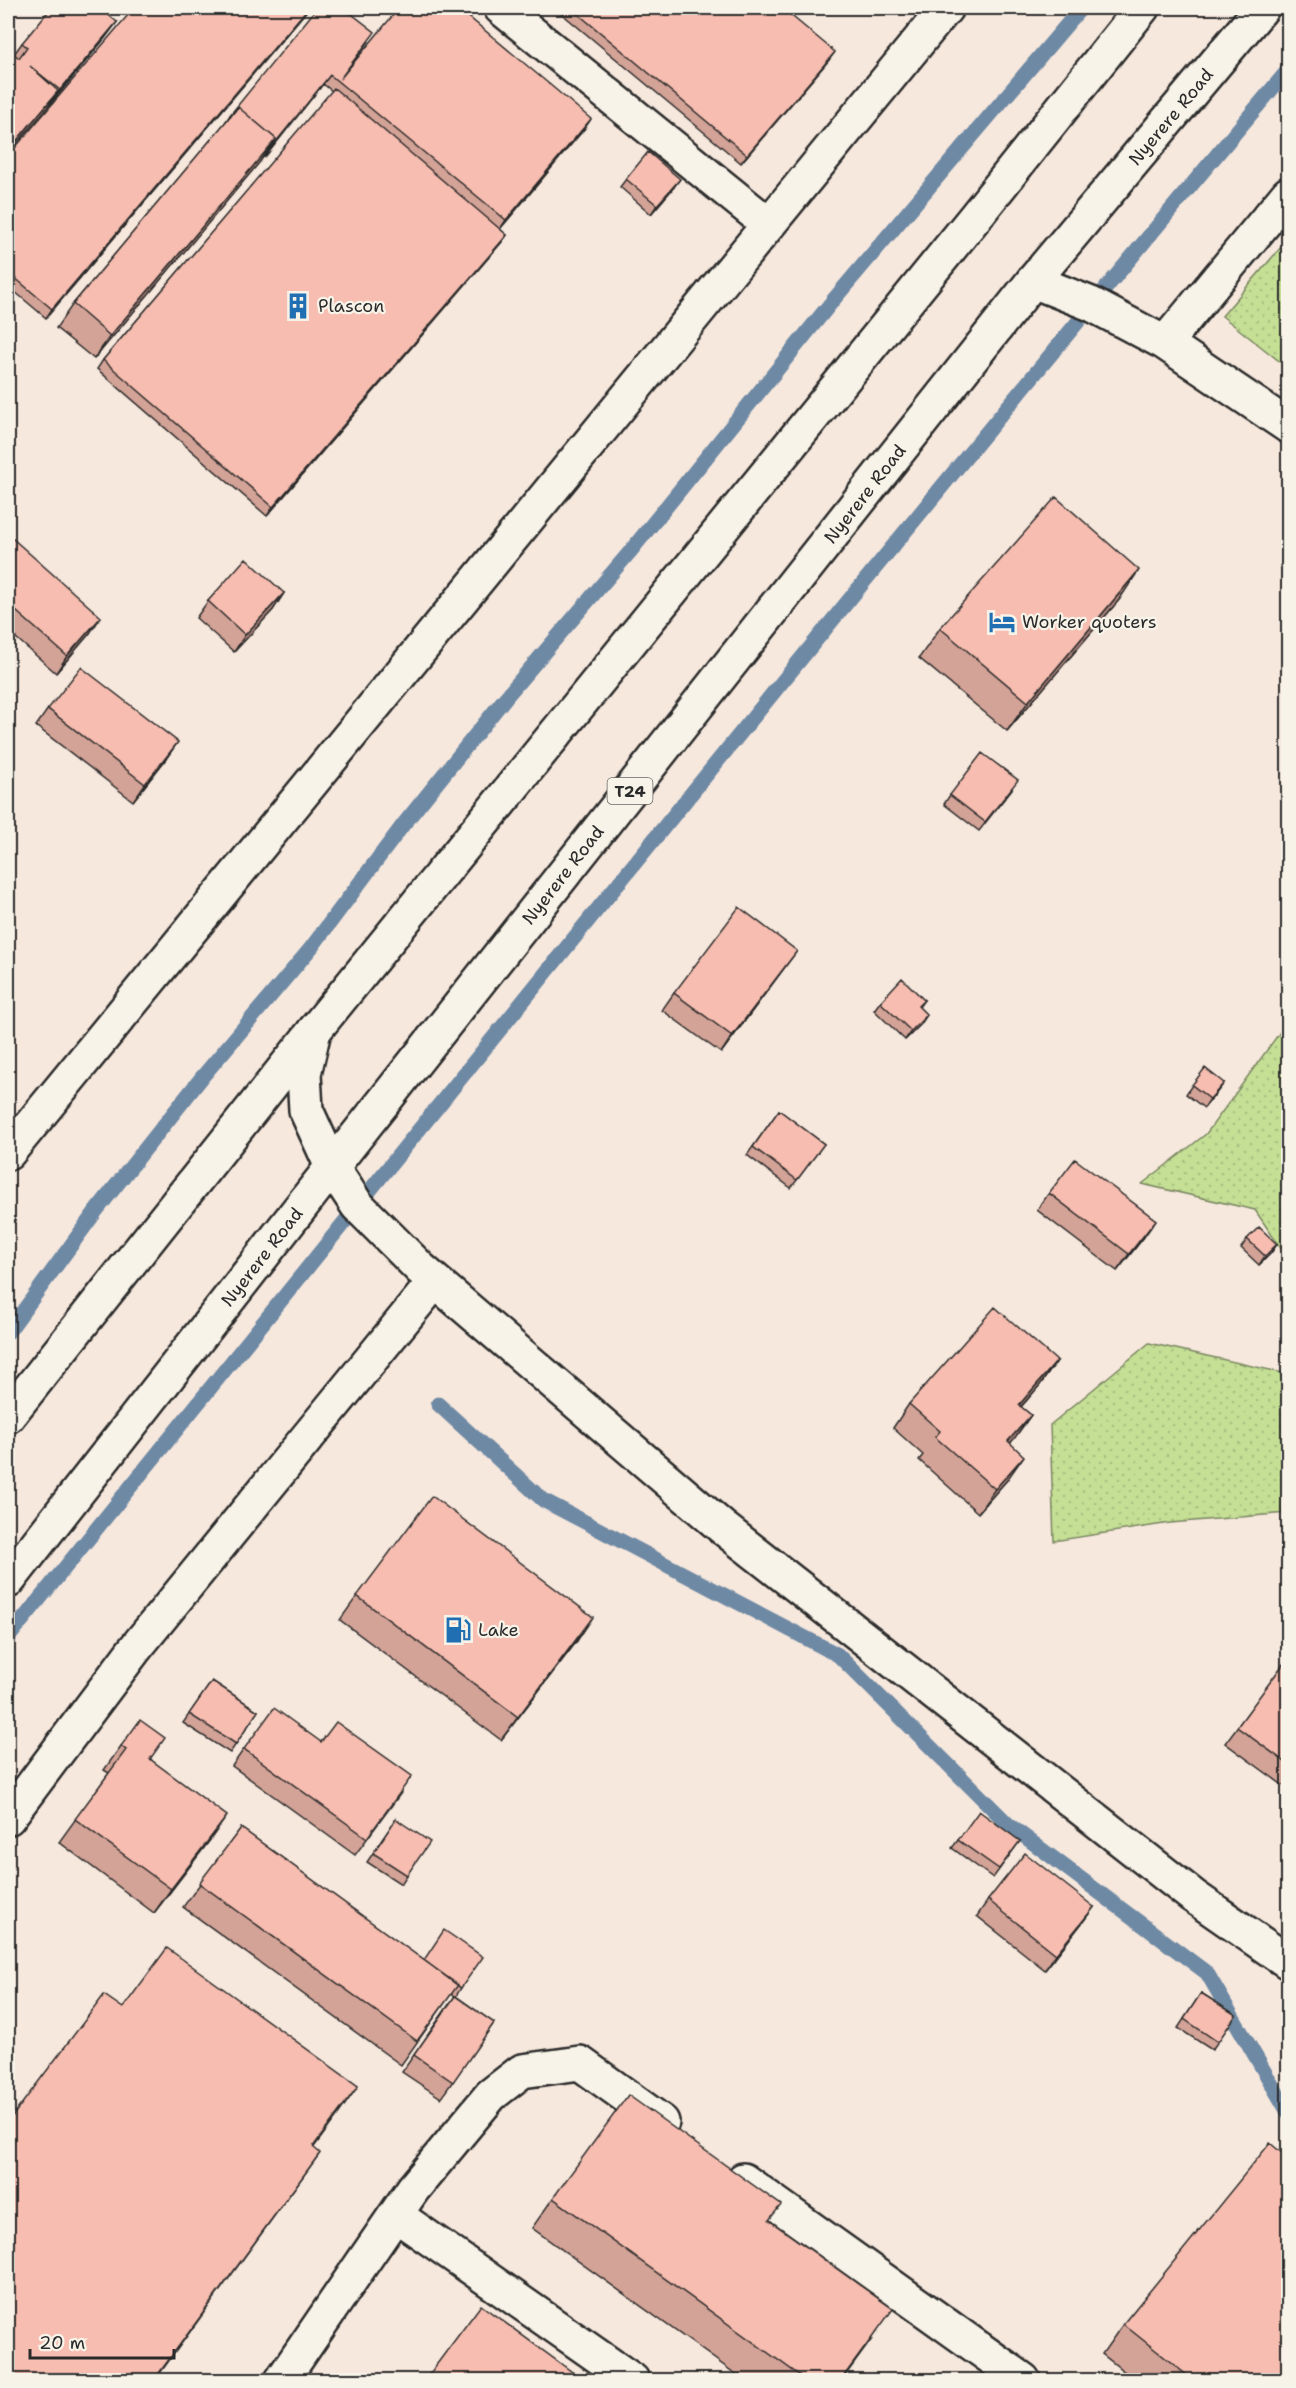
<svg xmlns="http://www.w3.org/2000/svg" width="1296" height="2388" font-family="'Shantell Sans',sans-serif">
<style>
.grass{fill:url(#grass-dots);stroke:#788560;stroke-width:1.5}
.lines{fill:none;stroke-linecap:round;stroke-linejoin:round}
.stream{stroke:#6e89a4;stroke-width:15}
.minor-casing{stroke:#2b2b2b;stroke-width:38}
.highway-casing{stroke:#2b2b2b;stroke-width:38}
.minor{stroke:#f7f3e8;stroke-width:33}
.highway{stroke:#f7f3e8;stroke-width:33}
.wall{fill:#d4a397;stroke:#2b2b2b;stroke-width:1.5}
.shaded-wall{fill:#ad847b;stroke:#2b2b2b;stroke-width:1.5}
.building{fill:#f7bdb0;stroke:#2b2b2b;stroke-width:1.5}
.labels{text-anchor:middle;dominant-baseline:central;stroke-width:4.5;stroke-linejoin:round;paint-order:stroke}
.shield{fill:#f7f3e8;stroke:#686764;stroke-width:1.5}
.shield-label{font-size:16px;font-weight:bold;fill:#2b2b2b}
.street-label{font-size:18px;fill:#2b2b2b;stroke:#f7f3e8}
.poi-label{font-size:18px;fill:#2b2b2b;stroke:#f7f3e8;text-anchor:start}
</style>
<defs>
<pattern id="grass-dots" width="8" height="8" patternUnits="userSpaceOnUse" patternTransform="scale(1.5)"><rect width="8" height="8" fill="#c5df95"/><path d="M2 2h.1M6 6h.1" fill="none" stroke="#a9c081" stroke-width="1.8" stroke-linecap="round"/></pattern>
</defs>
<rect width="100%" height="100%" fill="#f7e8dd"/>
<filter id="ink" filterUnits="userSpaceOnUse"><feTurbulence type="fractalNoise" baseFrequency=".0167" numOctaves="2"/><feDisplacementMap in="SourceGraphic" scale="12" xChannelSelector="R" yChannelSelector="G"/><feConvolveMatrix kernelMatrix="1 2 1 2 8 2 1 2 1" color-interpolation-filters="sRGB"/></filter>
<g filter="url(#ink)">
<!-- grass -->
<path class="grass" d="M 1288,239 L 1288,368 L 1222,316 Z
M 1288,1021 L 1288,1259 L 1255,1210 L 1142,1184 L 1206,1134 Z
M 1149,1343 L 1288,1374 L 1288,1513 L 1170,1523 L 1054,1541 L 1050,1425 Z"/>
<g class="lines">
<!-- stream -->
<path class="stream" d="M 8,1332 L 96,1211 L 203,1076 L 311,948 L 403,825 L 506,697 L 629,553 L 835,298 L 1081,8
M 438,1404 L 543,1500 L 838,1655 L 1009,1825 L 1207,1973 L 1288,2112
M 8,1638 C 433,1114 854,586 1288,70"/>
<!-- minor casing -->
<g class="minor-casing">
<path id="minor" d="M 501,8 L 768,224
M 1033,281 L 1091,304 L 1165,343 L 1288,426
M 1165,343 L 1288,194
M 314,1031 L 304,1074 L 306,1110 L 332,1167 L 357,1205 L 421,1269 L 722,1527 L 1193,1896 L 1288,1962
M 8,1153 L 946,8
M 8,1818 L 134,1650 L 435,1281
M 743,2180 L 1023,2380
M 396,2215 L 632,2380
M 282,2380 L 413,2189 L 491,2095 L 522,2071 L 580,2063 L 662,2122"/>
</g>
<!-- highway casing -->
<g class="highway-casing">
<path id="highway" d="M 8,1416 L 314,1031 L 976,216 L 1142,8
M 8,1581 L 332,1167 L 1033,281 L 1262,8"/>
</g>
<!-- minor -->
<use href="#minor" class="minor"/>
<!-- highway -->
<use href="#highway" class="highway"/>
</g>
<!-- wall -->
<path class="wall" d="M 309,8 L 46,318 L 8,286 L 8,156 Z
M 555,8 L 782,8 L 829,60 L 741,163 Z
M 117,22 L 105,38 L 48,107 L 14,54 L 22,43 Z
M 369,41 L 347,70 L 585,128 L 500,229 L 507,235 L 501,243 L 267,516 L 97,369 L 103,360 L 332,91 L 323,84 L 265,157 L 264,156 L 94,359 L 56,328 L 73,304 L 224,124 L 230,115 Z
M 626,179 L 674,187 L 651,214 L 620,187 Z
M 8,544 L 90,633 L 56,673 L 8,631 Z
M 284,593 L 273,610 L 234,652 L 196,618 L 208,601 Z
M 1119,600 L 1007,731 L 919,658 L 940,628 Z
M 48,709 L 166,759 L 133,801 L 36,726 Z
M 1012,789 L 979,831 L 944,804 L 950,795 Z
M 785,967 L 721,1053 L 662,1010 L 674,993 Z
M 924,1000 L 919,1007 L 921,1024 L 905,1040 L 874,1010 L 880,1002 Z
M 1224,1083 L 1204,1108 L 1186,1094 L 1192,1085 Z
M 779,1110 L 824,1144 L 791,1188 L 747,1155 Z
M 1049,1193 L 1144,1237 L 1117,1271 L 1037,1210 Z
M 1247,1239 L 1277,1244 L 1271,1253 L 1259,1265 L 1241,1248 Z
M 1057,1361 L 1040,1385 L 1021,1407 L 1031,1415 L 1010,1443 L 1007,1480 L 978,1513 L 919,1460 L 923,1455 L 893,1428 L 909,1404 Z
M 357,1596 L 577,1641 L 501,1740 L 340,1620 Z
M 1288,1660 L 1288,1789 L 1225,1743 L 1237,1727 Z
M 212,1681 L 258,1711 L 230,1753 L 183,1723 Z
M 321,1742 L 401,1793 L 355,1855 L 232,1766 L 244,1749 Z
M 121,1746 L 151,1759 L 210,1840 L 154,1913 L 59,1842 L 109,1773 L 104,1770 Z
M 396,1819 L 407,1875 L 401,1884 L 367,1862 Z
M 241,1828 L 461,1988 L 456,1996 L 494,2023 L 441,2098 L 402,2072 L 455,1996 L 451,1994 L 401,2065 L 183,1907 Z
M 958,1840 L 1020,1841 L 993,1878 L 952,1848 Z
M 988,1900 L 1094,1907 L 1082,1923 L 1045,1970 L 977,1916 Z
M 1201,1993 L 1236,2015 L 1212,2050 L 1178,2028 Z
M 553,2198 L 770,2220 L 872,2339 L 842,2380 L 744,2380 L 532,2228 Z
M 1123,2324 L 1288,2380 L 1135,2380 L 1102,2354 Z"/>
<!-- shaded-wall -->
<path class="shaded-wall" d="M 308,8 L 309,8 L 46,318 L 52,309 Z
M 117,22 L 105,38 L 48,107 L 60,90 Z
M 835,52 L 829,60 L 741,163 L 747,155 Z
M 330,75 L 323,84 L 265,157 L 271,148 Z
M 58,91 L 47,108 L 8,154 L 8,151 Z
M 591,119 L 585,128 L 500,229 L 506,220 Z
M 276,139 L 259,163 L 94,359 L 110,336 Z
M 680,179 L 674,187 L 651,214 L 657,205 Z
M 507,235 L 501,243 L 267,516 L 273,507 Z
M 1139,570 L 1119,600 L 1007,731 L 1028,702 Z
M 284,593 L 273,610 L 234,652 L 245,635 Z
M 101,617 L 90,633 L 56,673 L 67,656 Z
M 178,742 L 166,759 L 133,801 L 145,784 Z
M 797,951 L 785,967 L 721,1053 L 732,1036 Z
M 927,1015 L 921,1024 L 905,1040 L 911,1031 Z
M 1224,1083 L 1218,1091 L 1204,1108 L 1210,1099 Z
M 1156,1220 L 1144,1237 L 1117,1271 L 1129,1254 Z
M 1277,1244 L 1271,1253 L 1259,1265 L 1265,1256 Z
M 1057,1361 L 1040,1385 L 1002,1428 L 1019,1405 Z
M 1031,1415 L 1014,1439 L 991,1465 L 1008,1441 Z
M 1024,1456 L 1007,1480 L 978,1513 L 995,1489 Z
M 593,1617 L 577,1641 L 501,1740 L 518,1717 Z
M 227,1816 L 210,1840 L 154,1913 L 171,1889 Z
M 1094,1907 L 1082,1923 L 1045,1970 L 1056,1954 Z
M 358,2086 L 337,2116 L 292,2177 L 313,2147 Z
M 320,2153 L 155,2380 L 154,2380 Z"/>
<!-- building -->
<path class="building" d="M 51,8 L 100,8 L 117,22 L 60,90 L 30,66 L 58,91 L 8,151 L 8,59 L 13,53 L 19,58 L 27,47 L 22,43 Z
M 134,8 L 308,8 L 52,309 L 8,272 L 8,156 Z
M 317,8 L 344,8 L 375,32 L 340,79 L 399,8 L 458,8 L 591,119 L 506,220 L 330,75 L 271,148 L 270,148 L 276,139 L 238,107 L 231,116 L 230,115 Z
M 571,8 L 782,8 L 835,52 L 747,155 Z
M 334,88 L 507,235 L 273,507 L 103,360 Z
M 238,107 L 276,139 L 110,336 L 73,304 Z
M 648,152 L 680,179 L 657,205 L 626,179 Z
M 1056,497 L 1139,570 L 1028,702 L 940,628 Z
M 12,538 L 101,617 L 67,656 L 8,604 L 8,544 Z
M 246,558 L 284,593 L 245,635 L 208,601 Z
M 81,667 L 178,742 L 145,784 L 48,709 Z
M 982,753 L 1018,780 L 985,822 L 950,795 Z
M 739,907 L 797,951 L 732,1036 L 674,993 Z
M 902,978 L 924,1000 L 918,1006 L 927,1015 L 911,1031 L 880,1002 Z
M 1205,1068 L 1224,1083 L 1210,1099 L 1192,1085 Z
M 779,1110 L 824,1144 L 797,1180 L 753,1147 Z
M 1075,1159 L 1156,1220 L 1129,1254 L 1049,1193 Z
M 1259,1227 L 1277,1244 L 1265,1256 L 1247,1239 Z
M 995,1307 L 1057,1361 L 1019,1405 L 1031,1415 L 1008,1441 L 1024,1456 L 995,1489 L 935,1437 L 940,1431 L 909,1404 Z
M 432,1496 L 593,1617 L 518,1717 L 357,1596 Z
M 1287,1659 L 1288,1660 L 1288,1764 L 1237,1727 Z
M 212,1681 L 258,1711 L 236,1744 L 189,1714 Z
M 274,1708 L 321,1742 L 336,1722 L 412,1776 L 367,1838 L 244,1749 Z
M 140,1720 L 165,1738 L 150,1759 L 227,1816 L 171,1889 L 75,1819 L 126,1750 L 121,1746 Z
M 979,1811 L 1020,1841 L 999,1869 L 958,1840 Z
M 396,1819 L 430,1842 L 407,1875 L 373,1853 Z
M 241,1828 L 458,1985 L 417,2041 L 199,1883 Z
M 1025,1853 L 1094,1907 L 1056,1954 L 988,1900 Z
M 444,1930 L 483,1957 L 461,1988 L 424,1960 Z
M 167,1948 L 358,2086 L 313,2147 L 320,2153 L 154,2380 L 8,2380 L 8,2122 L 104,1995 L 123,2008 Z
M 1201,1993 L 1236,2015 L 1218,2042 L 1184,2019 Z
M 455,1996 L 494,2023 L 453,2082 L 414,2055 Z
M 628,2095 L 781,2205 L 769,2220 L 893,2309 L 841,2380 L 806,2380 L 553,2198 Z
M 1270,2143 L 1288,2158 L 1288,2380 L 1193,2380 L 1123,2324 Z
M 481,2305 L 583,2380 L 425,2380 Z"/>
</g>
<!-- icons -->
<defs>
<g id="building-bare" transform="scale(2.07)"><path d="M-4-6H4V6H1V3H-1V6H-4ZM-2.5-4.3h1.7v1.8h-1.7ZM.8-4.3h1.7v1.8H.8ZM-2.5-1h1.7V.8h-1.7ZM.8-1h1.7V.8H.8Z" fill="#1f6fb2" stroke="#f7f3e8" stroke-width="2.5" paint-order="stroke"/></g>
<g id="hotel-bare" transform="scale(2.07)"><path d="M-6-4.5h1.5V1H6V5H4.5V3h-9V5H-6ZM-4 0a1.8 1.8 0 1 1 3.6 0ZM.5 0V-2.5h3Q6-2.5 6 0Z" fill="#1f6fb2" stroke="#f7f3e8" stroke-width="2.5" paint-order="stroke"/></g>
<g id="fuel-bare" transform="scale(2.07)"><path d="M-5.5-6h7V0h2V4h1.3V-2.5L3-4.5l.8-.8L6-3V5H2.5V1h-1V6h-7ZM-4.2-4.7v3.2H.2V-4.7Z" fill="#1f6fb2" stroke="#f7f3e8" stroke-width="2.5" paint-order="stroke"/></g>
</defs>
<g fill-rule="evenodd">
<use href="#building-bare" x="298" y="306"/>
<use href="#hotel-bare" x="1002" y="622"/>
<use href="#fuel-bare" x="458" y="1630"/>
</g>
<g class="labels">
<!-- shield labels -->
<rect class="shield" x="607.5" y="778" width="45" height="26" rx="4.5"/>
<g class="shield-label">
<text x="630" y="791">T24</text>
</g>
<!-- street labels -->
<g class="street-label">
<text transform="translate(1171 117) rotate(-50)">Nyerere Road</text>
<text transform="translate(865 494) rotate(-52)">Nyerere Road</text>
<text transform="translate(563 875) rotate(-52)">Nyerere Road</text>
<text transform="translate(262 1257) rotate(-52)">Nyerere Road</text>
</g>
<!-- poi labels -->
<g class="poi-label">
<text x="318" y="306">Plascon</text>
<text x="1022" y="622">Worker quoters</text>
<text x="478" y="1630">Lake</text>
</g>
</g>
<!-- margin -->
<rect width="1296" height="2388" fill="none" stroke="#f7f3e8" stroke-width="30"/>
<rect x="15" y="15" width="1266" height="2358" fill="none" stroke="#2b2b2b" stroke-width="2" filter="url(#ink)"/>
<!-- scale -->
<path d="M30 2349v9h144v-9" fill="none" stroke="#2b2b2b" stroke-width="3"/>
<text x="39" y="2349" font-size="18" fill="#2b2b2b" stroke="#f7f3e8" stroke-width="4.5" paint-order="stroke">20 m</text>
</svg>
